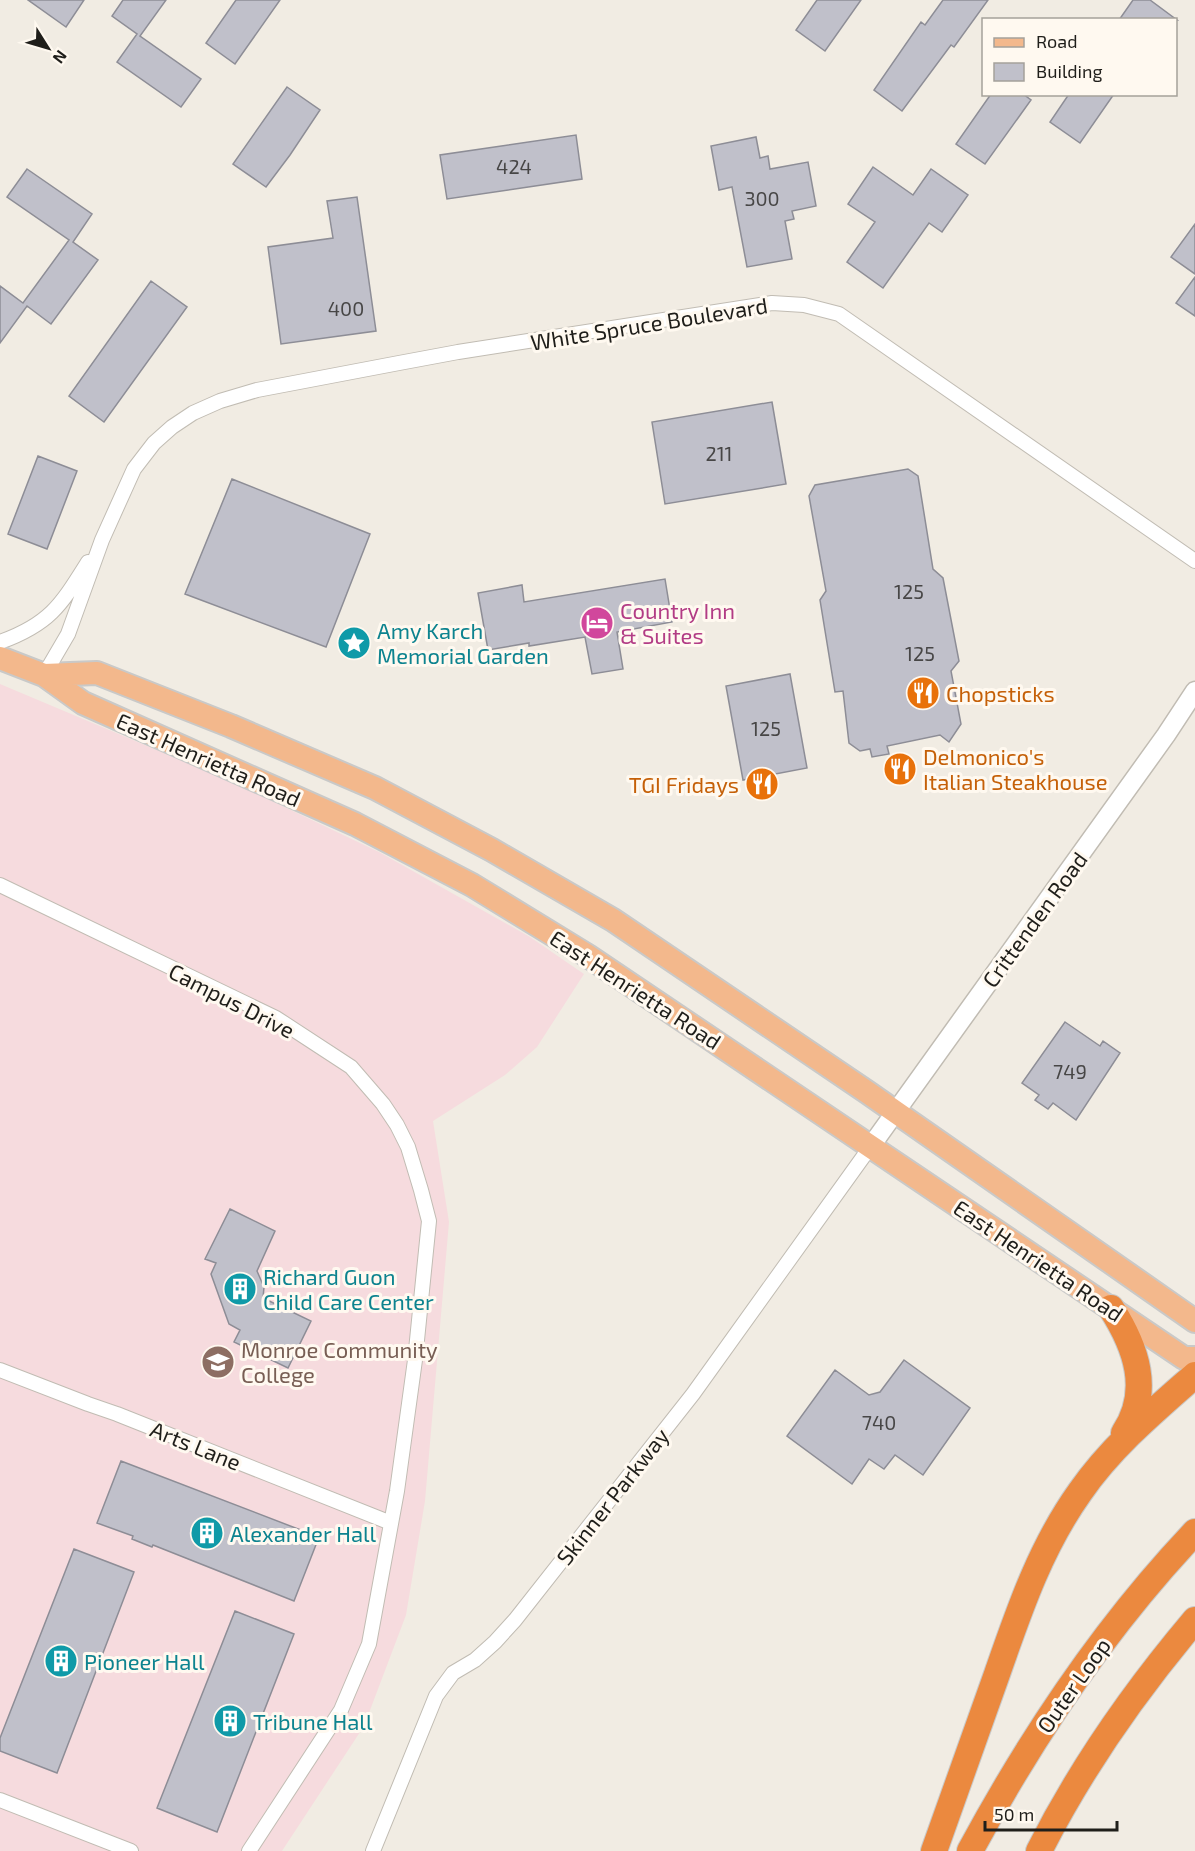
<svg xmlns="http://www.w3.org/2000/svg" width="1195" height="1851" font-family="'Exo 2',sans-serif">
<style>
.education{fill:#f6dbde}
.building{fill:#c0c0ca;stroke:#8d8d96;stroke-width:1.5}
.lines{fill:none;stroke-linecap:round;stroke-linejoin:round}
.minor-casing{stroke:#c1bcb3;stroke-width:16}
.tertiary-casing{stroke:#c1bcb3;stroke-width:21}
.primary-casing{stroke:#c9c9c8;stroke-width:26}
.motorway-casing{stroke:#c9c9c8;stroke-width:28}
.minor{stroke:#fff;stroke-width:14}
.tertiary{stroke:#fff;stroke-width:18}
.primary{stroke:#f3b88c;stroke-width:22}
.motorway{stroke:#eb893f;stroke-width:26}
.labels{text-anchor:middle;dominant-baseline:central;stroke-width:6;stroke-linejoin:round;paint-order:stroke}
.number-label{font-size:20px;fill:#474646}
.street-label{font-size:22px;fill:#1f1e1a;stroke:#fff9f0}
.hotel-label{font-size:22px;fill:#b23c85;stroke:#fff9f0;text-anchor:start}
.culture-label{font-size:22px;fill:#0d838f;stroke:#fff9f0;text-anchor:start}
.food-label{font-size:22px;fill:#c56008;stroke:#fff9f0;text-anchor:start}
.education-label{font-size:22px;fill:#785e54;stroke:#fff9f0;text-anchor:start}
</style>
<rect width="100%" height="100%" fill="#f1ece3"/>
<!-- education -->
<path class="education" d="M 0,684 L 228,780 L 379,852 L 530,937 L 584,974 L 537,1047 L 505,1075 L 433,1121 L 449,1222 L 425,1501 L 406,1615 L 364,1726 L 282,1851 L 0,1851 Z"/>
<!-- building -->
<path class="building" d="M 28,0 L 84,0 L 66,27 Z
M 123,0 L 166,0 L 140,36 L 201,79 L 181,107 L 117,62 L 137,34 L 112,16 Z
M 236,0 L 280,0 L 235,64 L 206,43 Z
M 817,0 L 861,0 L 825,51 L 796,30 Z
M 943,0 L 988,0 L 954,47 L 951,45 L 902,111 L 874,90 L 921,22 L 925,25 Z
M 1133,0 L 1150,0 L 1177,20 L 1119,20 Z
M 287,87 L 320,110 L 290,155 L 266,187 L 233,164 Z
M 991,94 L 1023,94 L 1031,100 L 985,164 L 956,144 Z
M 1069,94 L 1114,94 L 1080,143 L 1050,122 Z
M 576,135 L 582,179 L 447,199 L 440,155 Z
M 756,137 L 760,158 L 768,156 L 770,169 L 808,162 L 816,206 L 792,211 L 794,219 L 785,221 L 792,259 L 747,267 L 732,187 L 719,190 L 711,146 Z
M 873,167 L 913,195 L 931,169 L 968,195 L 942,232 L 929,223 L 883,288 L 847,262 L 875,222 L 848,204 Z
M 27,169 L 92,214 L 73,242 L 98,260 L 51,324 L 27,306 L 0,343 L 0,286 L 23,303 L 69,240 L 7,197 Z
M 357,197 L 376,331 L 281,344 L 268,247 L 333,238 L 327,201 Z
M 1195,224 L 1195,274 L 1171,257 Z
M 1195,277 L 1195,316 L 1176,303 Z
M 151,281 L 187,307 L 104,422 L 69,396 Z
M 772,402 L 786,484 L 665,504 L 652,422 Z
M 38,456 L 77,471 L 47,549 L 8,534 Z
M 908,469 L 918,476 L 933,569 L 943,578 L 959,661 L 951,671 L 961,724 L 949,742 L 940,735 L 887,746 L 889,754 L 872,757 L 870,749 L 860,751 L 849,743 L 843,691 L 835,692 L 820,600 L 826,591 L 809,496 L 815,485 Z
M 232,479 L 370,534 L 326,647 L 185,594 Z
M 665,579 L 672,622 L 617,632 L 623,669 L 592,674 L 585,637 L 529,646 L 529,643 L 488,650 L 478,593 L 522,585 L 524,602 Z
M 790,674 L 807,768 L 743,780 L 726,686 Z
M 1065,1022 L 1100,1046 L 1103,1041 L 1120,1053 L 1076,1120 L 1053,1103 L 1048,1109 L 1035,1100 L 1039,1095 L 1022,1083 Z
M 230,1209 L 275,1231 L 257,1271 L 264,1287 L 263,1298 L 311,1321 L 288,1368 L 234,1342 L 240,1330 L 229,1324 L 211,1274 L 216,1263 L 205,1259 Z
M 904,1360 L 970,1408 L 923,1475 L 895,1455 L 884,1469 L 869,1459 L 852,1484 L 787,1436 L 835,1370 L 869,1395 L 880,1392 Z
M 121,1461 L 319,1537 L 294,1601 L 153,1545 L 152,1547 L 132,1539 L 133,1536 L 97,1523 Z
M 74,1549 L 134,1572 L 57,1773 L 0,1751 L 0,1738 Z
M 235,1611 L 294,1634 L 217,1832 L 157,1808 Z"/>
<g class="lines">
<!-- minor casing -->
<g class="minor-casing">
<path id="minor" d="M 0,642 C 50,624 61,605 88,562
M 44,675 L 68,634 L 102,540 L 134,469 L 154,443 L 172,427 L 193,413 L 220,401 L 257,390 L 399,363 L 458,352 L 772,303 L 804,305 L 839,314 L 1195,561
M 0,885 L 276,1018 L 351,1067 L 383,1104 L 397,1125 L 408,1147 L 421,1190 L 429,1221 L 415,1360 L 397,1491 L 369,1644 L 341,1710 L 249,1851
M 0,1370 L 88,1404 L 117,1414 L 391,1523
M 0,1800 L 131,1851
M 373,1851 L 436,1696 L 453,1673 L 475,1660 L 495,1642 L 515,1620 L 693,1394 L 871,1146"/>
</g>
<!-- tertiary casing -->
<g class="tertiary-casing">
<path id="tertiary" d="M 871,1146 L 1166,735 L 1195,691"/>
</g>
<!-- primary casing -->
<g class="primary-casing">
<path id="primary" d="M 0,658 L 44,675 L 83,703 L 355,824 L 472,885 L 588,956 L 1184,1358 L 1195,1358
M 44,675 L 97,673 L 231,726 L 375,788 L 492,850 L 613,920 L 867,1092 L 1195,1321"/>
</g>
<!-- motorway casing -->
<g class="motorway-casing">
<path id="motorway" d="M 1111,1308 C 1136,1347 1152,1391 1124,1433
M 934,1851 C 955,1792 976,1733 997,1674 C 1019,1611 1040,1548 1080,1492 C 1111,1447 1154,1411 1195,1375
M 970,1851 C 1032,1736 1105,1627 1195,1532
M 1039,1851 C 1081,1768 1135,1691 1195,1620"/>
</g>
<!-- minor -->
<use href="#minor" class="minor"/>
<!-- tertiary -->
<use href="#tertiary" class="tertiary"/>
<!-- primary -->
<use href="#primary" class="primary"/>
<!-- motorway -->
<use href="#motorway" class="motorway"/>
</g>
<!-- icons -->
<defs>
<g id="hotel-disc" transform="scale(1.725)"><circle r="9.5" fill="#d1479c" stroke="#fff9f0"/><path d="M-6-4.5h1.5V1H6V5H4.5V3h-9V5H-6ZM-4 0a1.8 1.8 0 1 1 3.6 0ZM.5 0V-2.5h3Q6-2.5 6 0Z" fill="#fff"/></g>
<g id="sight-disc" transform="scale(1.725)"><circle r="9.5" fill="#0f9aa8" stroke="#fff9f0"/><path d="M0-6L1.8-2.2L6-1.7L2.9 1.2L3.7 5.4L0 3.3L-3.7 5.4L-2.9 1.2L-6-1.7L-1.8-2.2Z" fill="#fff"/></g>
<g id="restaurant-disc" transform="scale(1.725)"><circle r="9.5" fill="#e8710a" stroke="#fff9f0"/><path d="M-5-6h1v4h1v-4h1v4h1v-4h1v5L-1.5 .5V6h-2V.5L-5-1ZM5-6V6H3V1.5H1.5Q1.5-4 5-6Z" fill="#fff"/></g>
<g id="building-disc" transform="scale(1.725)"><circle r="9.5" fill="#0f9aa8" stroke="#fff9f0"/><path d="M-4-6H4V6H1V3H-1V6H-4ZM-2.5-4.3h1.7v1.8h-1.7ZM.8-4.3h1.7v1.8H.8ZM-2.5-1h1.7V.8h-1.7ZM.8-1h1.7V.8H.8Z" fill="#fff"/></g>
<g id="university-disc" transform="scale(1.725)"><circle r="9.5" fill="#8d6e63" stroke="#fff9f0"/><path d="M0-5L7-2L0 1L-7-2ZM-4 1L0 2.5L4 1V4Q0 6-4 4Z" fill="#fff"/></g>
</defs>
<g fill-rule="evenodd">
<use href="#hotel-disc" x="597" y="623"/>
<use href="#sight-disc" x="354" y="643"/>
<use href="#restaurant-disc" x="923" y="693"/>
<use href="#restaurant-disc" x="900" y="769"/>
<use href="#restaurant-disc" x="762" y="784"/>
<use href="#building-disc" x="240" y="1289"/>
<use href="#university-disc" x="218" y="1362"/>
<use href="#building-disc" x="207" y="1533"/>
<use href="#building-disc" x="61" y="1661"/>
<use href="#building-disc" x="230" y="1721"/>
</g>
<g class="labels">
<!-- number labels -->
<g class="number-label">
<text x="514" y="166">424</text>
<text x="762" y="198">300</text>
<text x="346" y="308">400</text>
<text x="719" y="453">211</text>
<text x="909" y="591">125</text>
<text x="920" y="653">125</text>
<text x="766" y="728">125</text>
<text x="1070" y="1071">749</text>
<text x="879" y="1422">740</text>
</g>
<!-- street labels -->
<g class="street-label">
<text transform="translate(649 323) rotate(-9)">White Spruce Boulevard</text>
<text transform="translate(209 759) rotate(24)">East Henrietta Road</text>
<text transform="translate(1034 919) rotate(-54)">Crittenden Road</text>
<text transform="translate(636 989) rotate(33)">East Henrietta Road</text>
<text transform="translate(232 1000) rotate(27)">Campus Drive</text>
<text transform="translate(1039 1260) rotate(34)">East Henrietta Road</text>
<text transform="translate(196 1445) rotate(22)">Arts Lane</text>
<text transform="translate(612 1496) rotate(-52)">Skinner Parkway</text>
<text transform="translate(1073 1685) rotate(-55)">Outer Loop</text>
</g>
<!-- hotel labels -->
<g class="hotel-label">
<text x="620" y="610">Country Inn<tspan x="620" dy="25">&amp; Suites</tspan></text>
</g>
<!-- culture labels -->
<g class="culture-label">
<text x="377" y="630">Amy Karch<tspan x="377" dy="25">Memorial Garden</tspan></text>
<text x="263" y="1276">Richard Guon<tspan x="263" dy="25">Child Care Center</tspan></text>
<text x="230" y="1533">Alexander Hall</text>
<text x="84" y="1661">Pioneer Hall</text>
<text x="253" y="1721">Tribune Hall</text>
</g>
<!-- food labels -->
<g class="food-label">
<text x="946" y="693">Chopsticks</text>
<text x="923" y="756">Delmonico's<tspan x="923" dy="25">Italian Steakhouse</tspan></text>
<text x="739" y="784" text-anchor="end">TGI Fridays</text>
</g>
<!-- education labels -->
<g class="education-label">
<text x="241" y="1349">Monroe Community<tspan x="241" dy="25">College</tspan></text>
</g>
</g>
<!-- legend -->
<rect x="982" y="18" width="195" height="78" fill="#fff9f0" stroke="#a5a19a" stroke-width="1.5"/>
<rect x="994" y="38" width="30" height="9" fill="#f3b88c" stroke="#a5a19a" stroke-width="1.5"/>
<text x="1036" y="48" font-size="18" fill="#1f1e1a">Road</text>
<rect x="994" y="63" width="30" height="18" fill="#c0c0ca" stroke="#a5a19a" stroke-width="1.5"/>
<text x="1036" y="78" font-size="18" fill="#1f1e1a">Building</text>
<!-- north arrow -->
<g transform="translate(48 48) rotate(127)" stroke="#fff9f0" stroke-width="4.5" paint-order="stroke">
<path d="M0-4.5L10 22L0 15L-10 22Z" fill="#1f1e1a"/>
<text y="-9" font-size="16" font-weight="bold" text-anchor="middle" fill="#1f1e1a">N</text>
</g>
<!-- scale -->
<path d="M985 1821v9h132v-9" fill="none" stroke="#1f1e1a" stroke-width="3"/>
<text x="994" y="1821" font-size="18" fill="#1f1e1a" stroke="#fff9f0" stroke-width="4.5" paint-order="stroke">50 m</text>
</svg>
